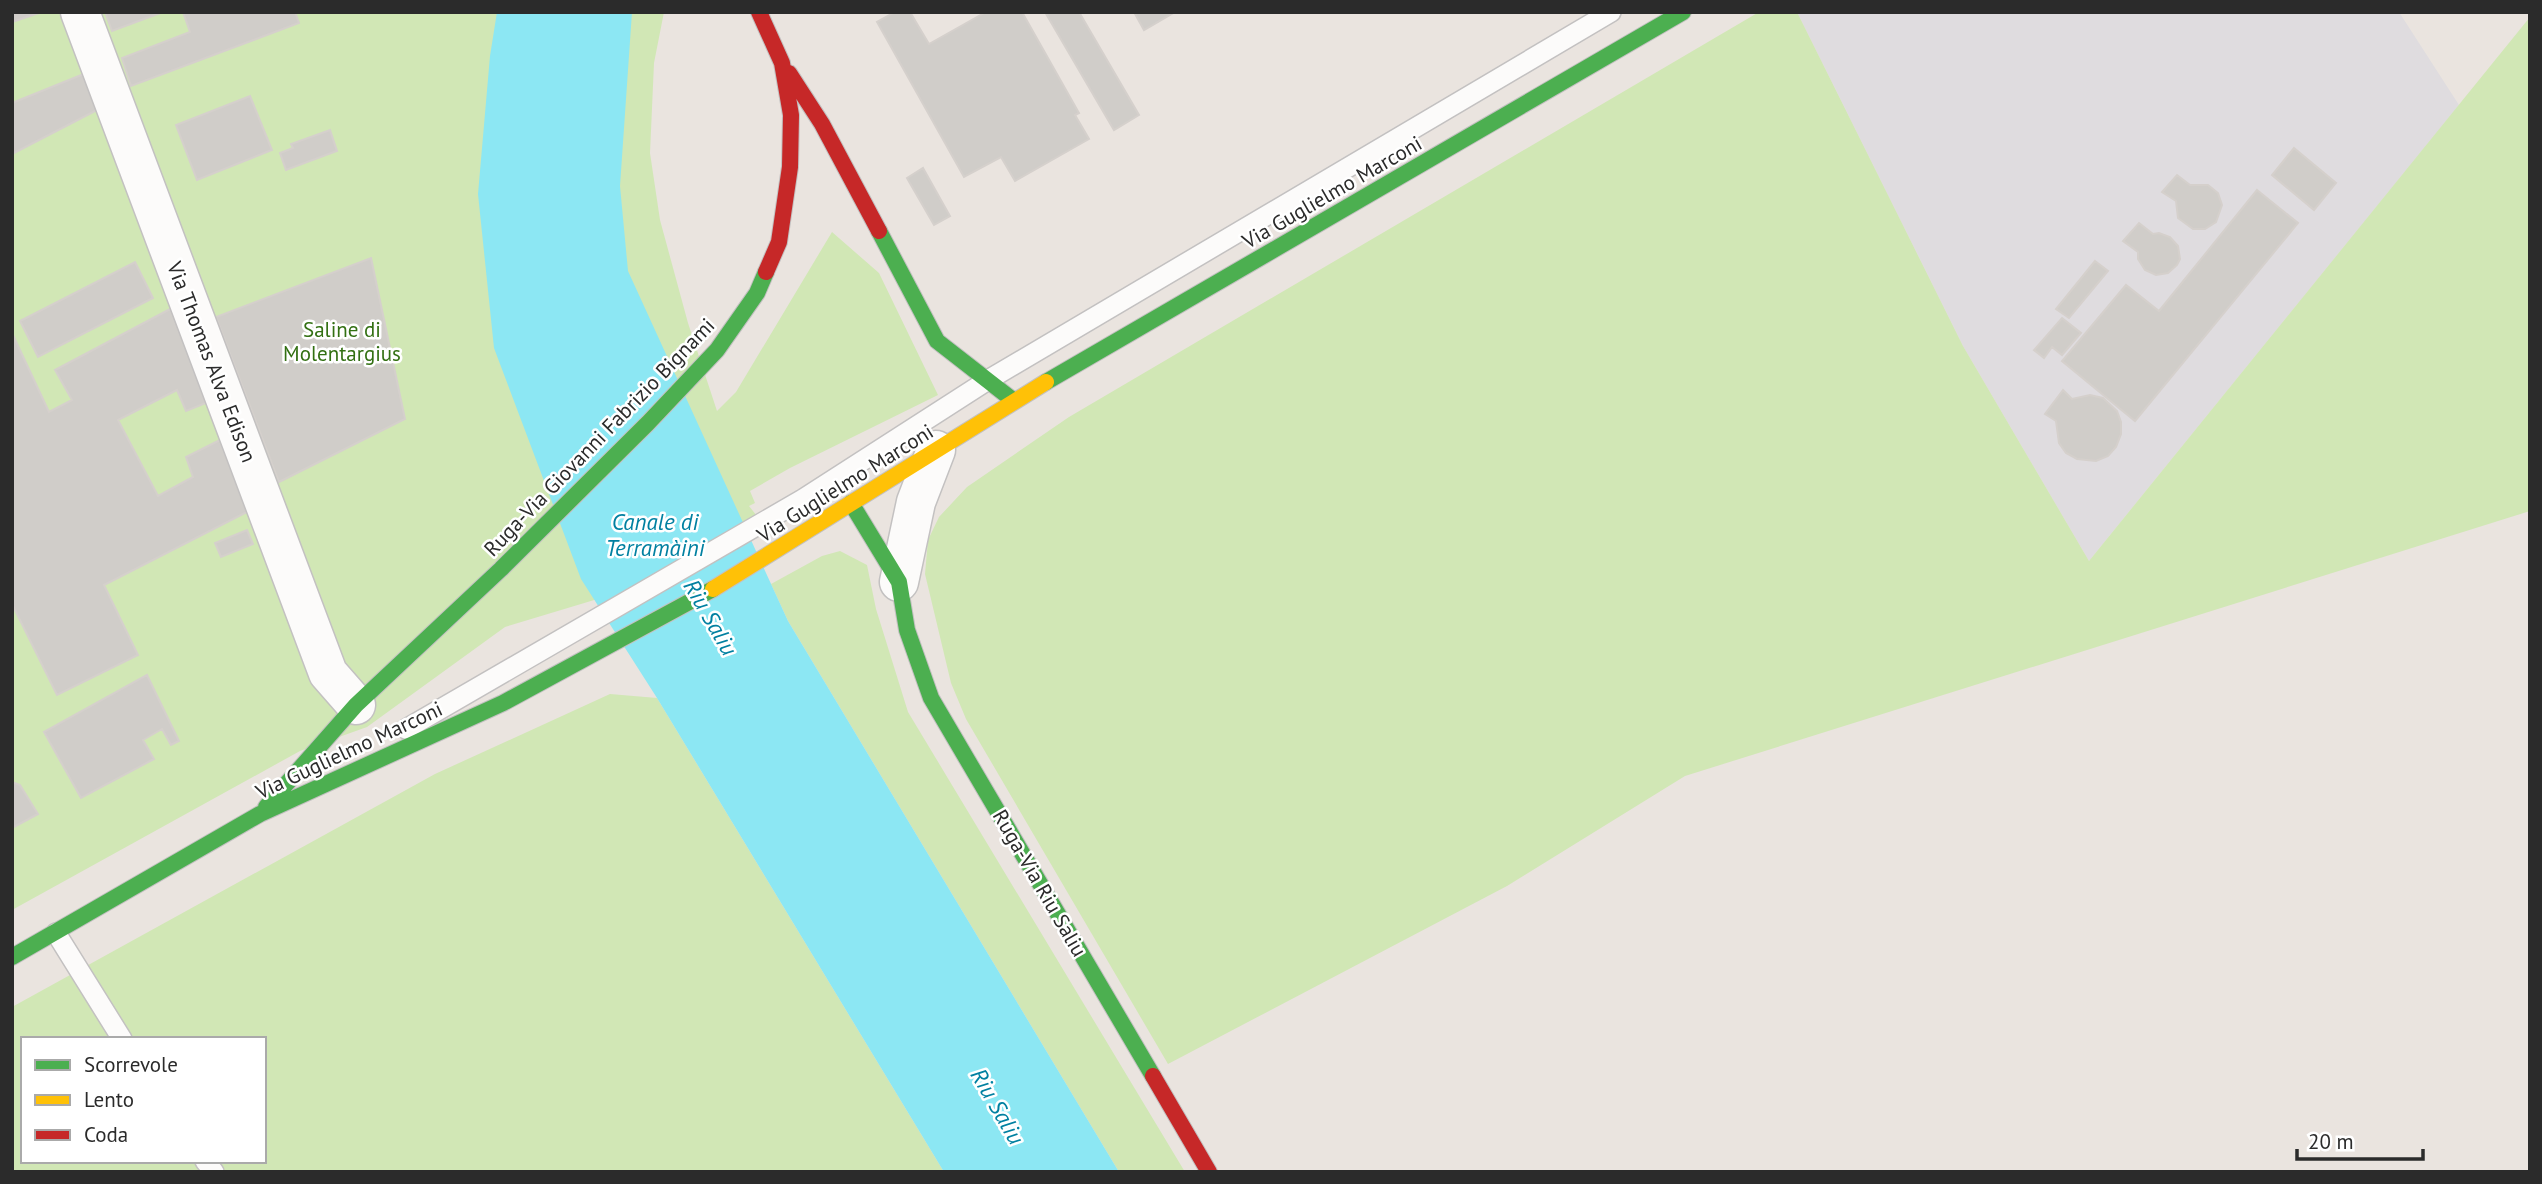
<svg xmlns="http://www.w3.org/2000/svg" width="2542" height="1184" font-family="'PT Sans',sans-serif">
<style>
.industrial{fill:#dfdcdf}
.green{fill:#d1e7b5;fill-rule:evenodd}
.water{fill:#8ce7f3}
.building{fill:#d0cdc9;stroke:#d5d0cc;stroke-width:2}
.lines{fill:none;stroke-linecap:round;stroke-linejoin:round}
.lane-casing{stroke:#c3c1c1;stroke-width:22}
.street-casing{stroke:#c3c1c1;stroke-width:41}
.fast-casing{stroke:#c3c1c1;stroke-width:18}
.slow-casing{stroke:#c3c1c1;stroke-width:18}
.jam-casing{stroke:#c3c1c1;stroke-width:18}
.lane{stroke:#fcfbfa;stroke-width:19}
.street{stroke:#fcfbfa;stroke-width:38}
.fast{stroke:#4caf50;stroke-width:16}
.slow{stroke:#ffc107;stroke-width:16}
.jam{stroke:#c62828;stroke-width:16}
.labels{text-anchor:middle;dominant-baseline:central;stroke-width:5;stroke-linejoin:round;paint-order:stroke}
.street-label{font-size:21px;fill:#2b2b2b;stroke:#fff}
.park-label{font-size:21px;fill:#337013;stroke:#fff}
.water-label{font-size:23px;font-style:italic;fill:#0180a1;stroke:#fff}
</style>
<rect width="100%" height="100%" fill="#eae4df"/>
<!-- industrial -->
<path class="industrial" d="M 1797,12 L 2399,12 L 2459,105 L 2089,561 L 1963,346 Z"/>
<!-- green -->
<path class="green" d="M 12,12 L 664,12 L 654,63 L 650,153 L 660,220 L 688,323 L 717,411 L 736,392 L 832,232 L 879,273 L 938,395 L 790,468 L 750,491 L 755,503 L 749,506 L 757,516 L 644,585 L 505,627 L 367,727 L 300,751 L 12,910 Z
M 1759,12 L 1797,12 L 1963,346 L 2089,561 L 2530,17 L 2530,511 L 1685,776 L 1507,886 L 1168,1064 L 966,719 L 951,683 L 925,574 L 928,540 L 939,517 L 967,487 L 1069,417 Z
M 840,551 L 867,565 L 876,609 L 908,712 L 1185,1172 L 1119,1172 L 788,621 L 771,584 L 822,556 Z
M 610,694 L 657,698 L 944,1172 L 12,1172 L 12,1007 L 435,774 ZM 23,1039 L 264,1039 L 264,1161 L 23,1161 Z"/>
<!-- water -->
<path class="water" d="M 497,12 L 632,12 L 620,186 L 628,271 L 788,621 L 1119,1172 L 944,1172 L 657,698 L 581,579 L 494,348 L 478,194 L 490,56 Z"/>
<!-- building -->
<path class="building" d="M 12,12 L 42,12 L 12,22 Z
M 105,12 L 163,12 L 112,31 Z
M 183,12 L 295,12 L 299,23 L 131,86 L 122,58 L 190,32 Z
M 895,12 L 910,12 L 929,44 L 986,12 L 1022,12 L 1079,113 L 1075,115 L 1089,139 L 1015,181 L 1001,157 L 964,177 L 877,22 Z
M 1045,12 L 1079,12 L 1139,115 L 1114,130 Z
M 1134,12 L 1175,12 L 1144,30 Z
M 86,73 L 101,108 L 12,154 L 12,103 Z
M 250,96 L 272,150 L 197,180 L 176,125 Z
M 330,130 L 337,151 L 286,170 L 280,153 L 293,148 L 291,144 Z
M 2294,148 L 2336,183 L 2314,210 L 2272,175 Z
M 923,168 L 950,216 L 934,225 L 907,178 Z
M 2177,175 L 2190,185 L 2208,185 L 2218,193 L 2222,205 L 2216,222 L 2205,229 L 2193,229 L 2178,218 L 2176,201 L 2162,192 Z
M 2257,190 L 2298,223 L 2135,421 L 2062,361 L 2126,285 L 2159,311 Z
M 2139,223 L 2153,234 L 2159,233 L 2170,237 L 2178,246 L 2180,259 L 2177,265 L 2168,273 L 2156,275 L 2145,270 L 2138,259 L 2138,252 L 2123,241 Z
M 371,258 L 405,419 L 279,482 L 216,317 Z
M 2095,261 L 2108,271 L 2069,318 L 2056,309 Z
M 135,262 L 153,298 L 38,357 L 20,321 Z
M 172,308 L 206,403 L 186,411 L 177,390 L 118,420 L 158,496 L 193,477 L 186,457 L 220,440 L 247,512 L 104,585 L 138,655 L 57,695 L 12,604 L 12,333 L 49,412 L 72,400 L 55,370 Z
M 2062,318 L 2081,333 L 2062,355 L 2052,347 L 2044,358 L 2034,350 Z
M 2063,390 L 2072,399 L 2090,395 L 2103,398 L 2117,411 L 2121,422 L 2121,434 L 2116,447 L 2108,456 L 2096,461 L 2077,459 L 2066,453 L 2059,443 L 2056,421 L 2045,414 Z
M 247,530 L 253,544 L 221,557 L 215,543 Z
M 147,675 L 179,741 L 171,745 L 162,729 L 143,740 L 154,759 L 81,798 L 44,732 Z
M 12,782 L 20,785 L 38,814 L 12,828 Z"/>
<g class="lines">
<!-- lane casing -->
<g class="lane-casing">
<path id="lane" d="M 406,729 L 803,499 L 988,380 L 1611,12
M 56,933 L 122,1039
M 205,1161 L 214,1172"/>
</g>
<!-- street casing -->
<g class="street-casing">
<path id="street" d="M 80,12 L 328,673 L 356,705
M 899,582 L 916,502 L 936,450"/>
</g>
<!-- fast casing -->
<g class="fast-casing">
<path id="fast" d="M 879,231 L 937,341 L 1014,401
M 1046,382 L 1683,12
M 851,503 L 899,582 L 907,630 L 931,698 L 1153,1076
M 266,807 L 356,705 L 501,569 L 648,423 L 717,350 L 757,293 L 766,272
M 12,957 L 260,814 L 503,703 L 713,589"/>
</g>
<!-- slow casing -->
<g class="slow-casing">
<path id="slow" d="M 713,589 L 1046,382"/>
</g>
<!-- jam casing -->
<g class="jam-casing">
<path id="jam" d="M 759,12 L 782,63 L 791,115 L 790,167 L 779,242 L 766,272
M 789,73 L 822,124 L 879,231
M 1153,1076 L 1209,1172"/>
</g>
<!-- lane -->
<use href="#lane" class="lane"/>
<!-- street -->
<use href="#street" class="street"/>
<!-- fast -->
<use href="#fast" class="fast"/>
<!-- slow -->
<use href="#slow" class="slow"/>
<!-- jam -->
<use href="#jam" class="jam"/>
</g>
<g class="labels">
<!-- street labels -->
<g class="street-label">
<text transform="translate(1332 192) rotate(-30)">Via Guglielmo Marconi</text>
<text transform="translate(212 362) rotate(69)">Via Thomas Alva Edison</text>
<text transform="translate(599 437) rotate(-46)">Ruga-Via Giovanni Fabrizio Bignami</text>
<text transform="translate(845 483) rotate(-32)">Via Guglielmo Marconi</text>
<text transform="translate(349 750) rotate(-25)">Via Guglielmo Marconi</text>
<text transform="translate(1040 883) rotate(60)">Ruga-Via Riu Saliu</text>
</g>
<!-- park labels -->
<g class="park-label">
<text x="342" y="329">Saline di<tspan x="342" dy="24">Molentargius</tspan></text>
</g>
<!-- water labels -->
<g class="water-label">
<text x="655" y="521">Canale di<tspan x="655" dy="26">Terramàini</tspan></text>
<text transform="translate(711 617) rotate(60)">Riu Saliu</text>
<text transform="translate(998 1106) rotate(60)">Riu Saliu</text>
</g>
</g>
<!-- border -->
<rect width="2542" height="1184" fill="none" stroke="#2b2b2b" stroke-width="28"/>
<!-- legend -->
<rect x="21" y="1037" width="245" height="126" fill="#ffffff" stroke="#aaaaaa" stroke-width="2"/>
<rect x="35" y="1060" width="35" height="10" fill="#4caf50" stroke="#aaaaaa" stroke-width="2"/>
<text x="84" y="1072" font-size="21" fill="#2b2b2b">Scorrevole</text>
<rect x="35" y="1095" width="35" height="10" fill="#ffc107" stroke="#aaaaaa" stroke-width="2"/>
<text x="84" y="1107" font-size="21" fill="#2b2b2b">Lento</text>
<rect x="35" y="1130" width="35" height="10" fill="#c62828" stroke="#aaaaaa" stroke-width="2"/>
<text x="84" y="1142" font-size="21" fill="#2b2b2b">Coda</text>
<!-- scale -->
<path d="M2297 1149v10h126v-10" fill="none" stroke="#2b2b2b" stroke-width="3.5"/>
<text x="2308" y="1149" font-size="21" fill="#2b2b2b" stroke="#ffffff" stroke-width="5" paint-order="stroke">20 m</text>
</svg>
